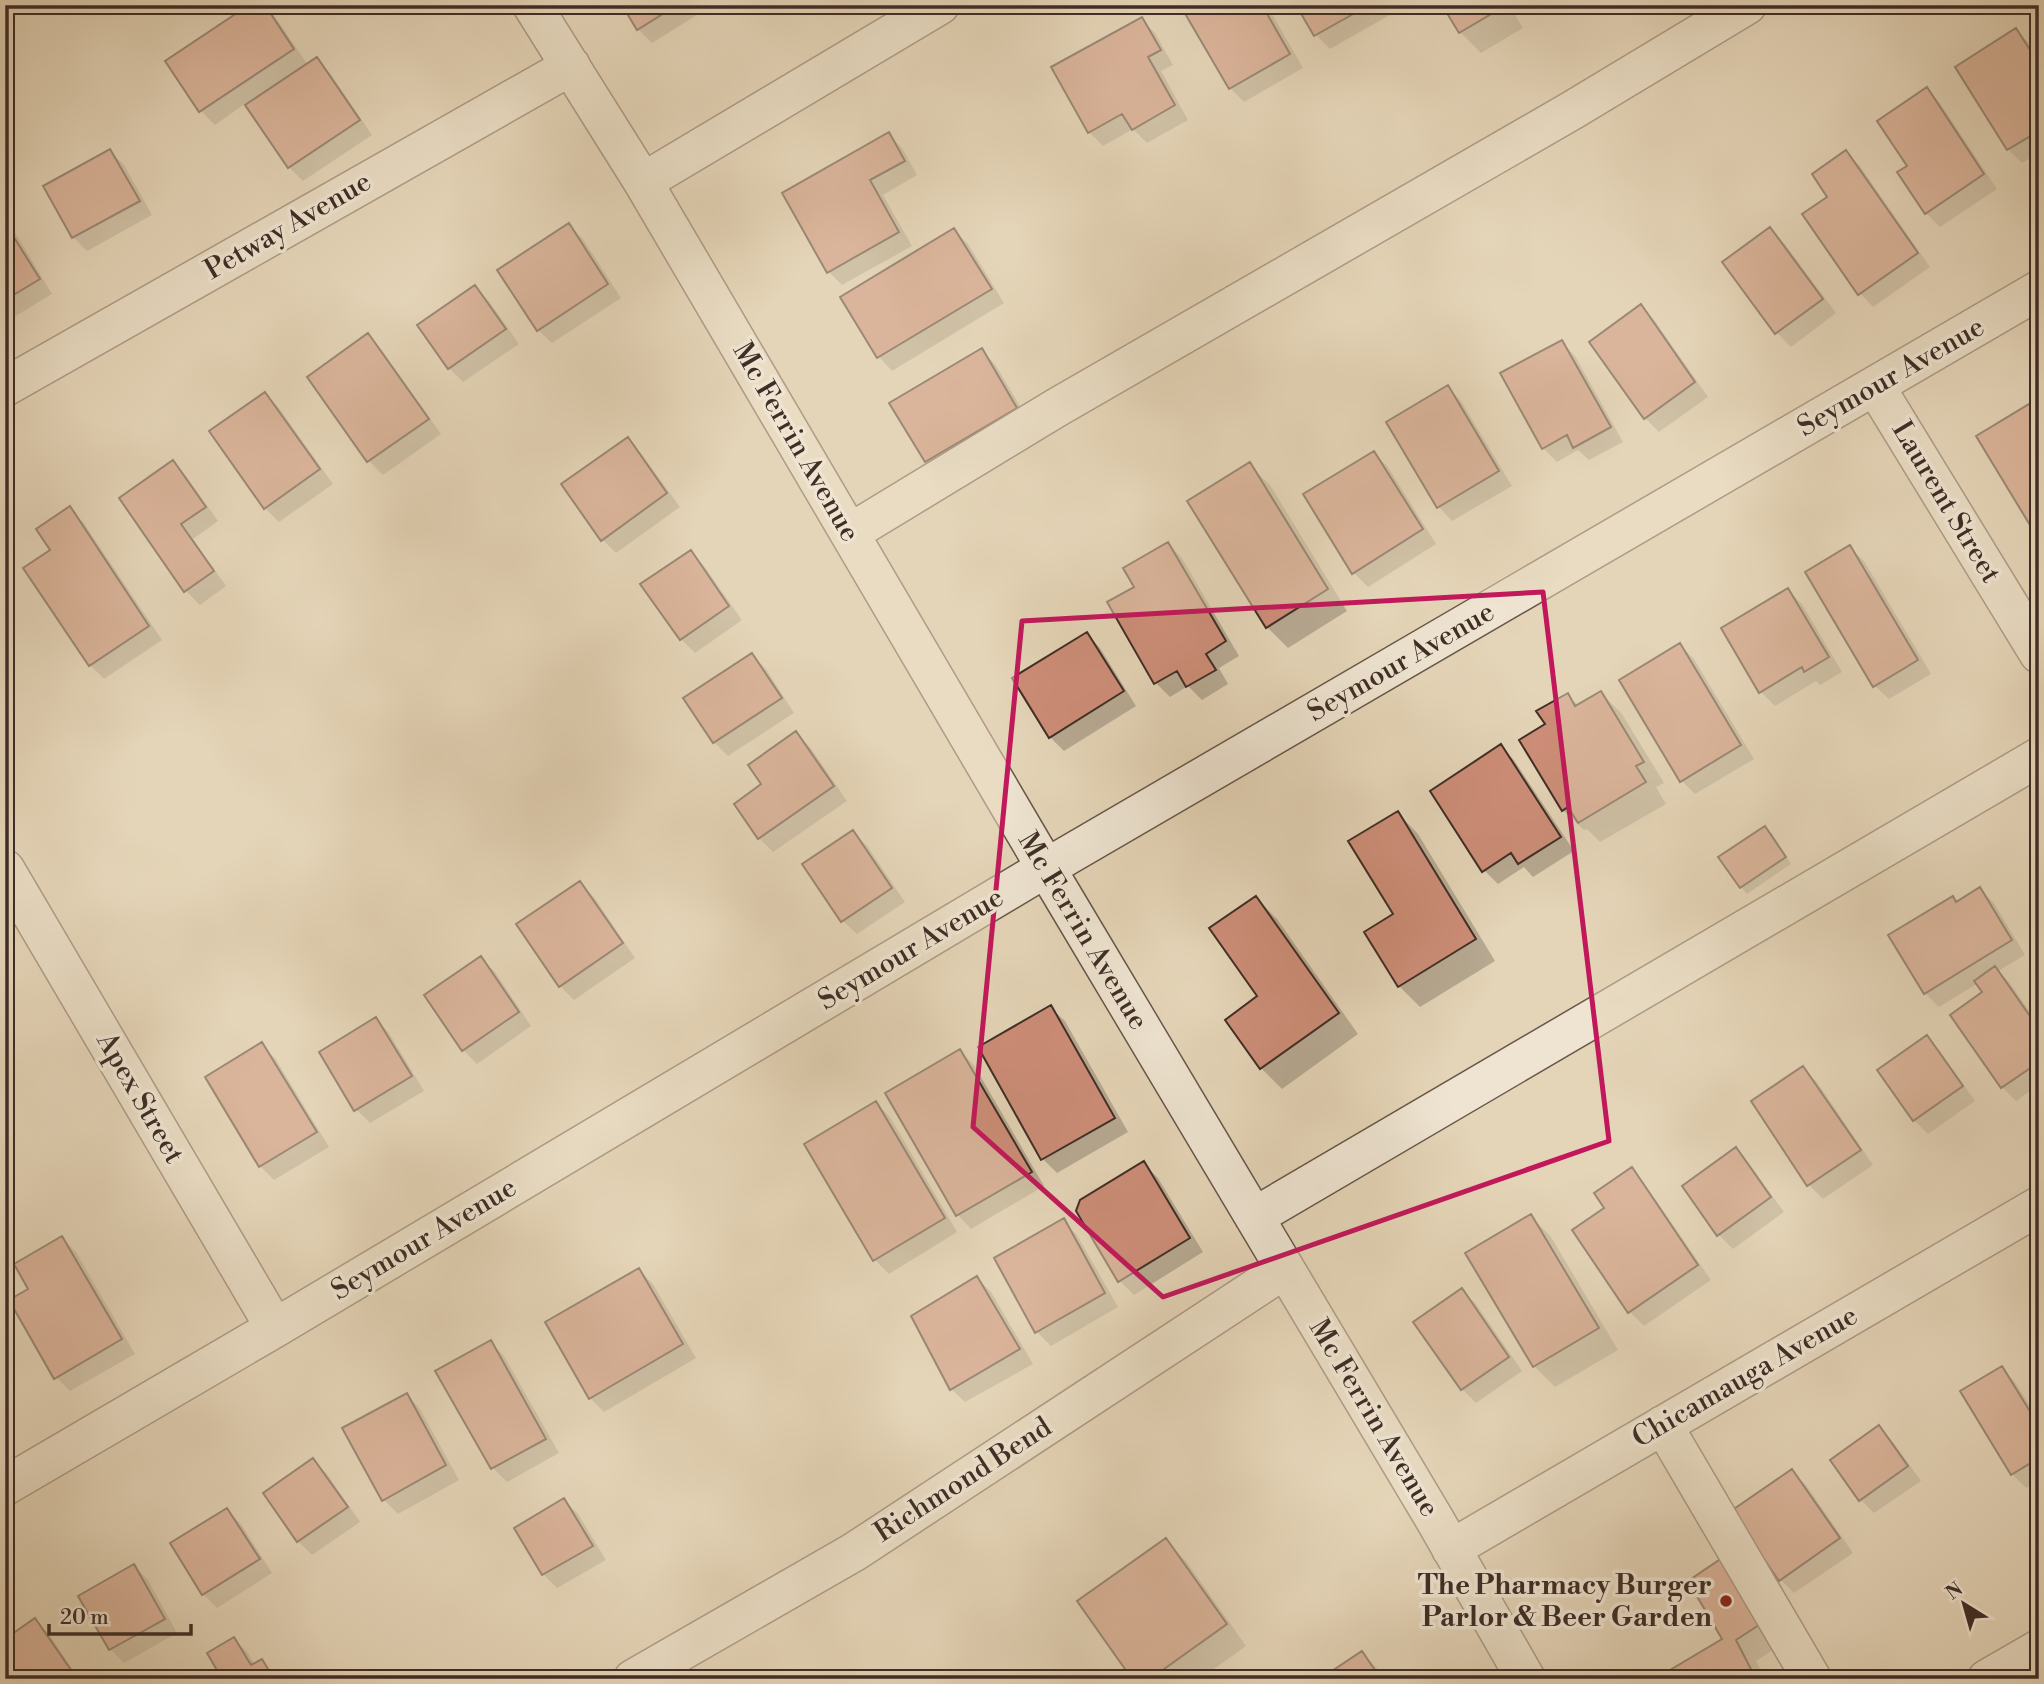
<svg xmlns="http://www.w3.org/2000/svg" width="2044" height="1684" font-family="'Libre Bodoni',serif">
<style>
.shadow{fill:#0003}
.building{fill:#ce8e79;stroke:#3f2d26;stroke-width:2}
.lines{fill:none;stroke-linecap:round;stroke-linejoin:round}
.minor-casing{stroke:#68574a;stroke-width:41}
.minor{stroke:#eee4d1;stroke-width:38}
.marked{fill:none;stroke:#c2185b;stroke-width:5;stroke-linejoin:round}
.poi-dot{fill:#8f2418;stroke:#eee4d1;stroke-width:2.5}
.labels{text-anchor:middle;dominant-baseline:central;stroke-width:7;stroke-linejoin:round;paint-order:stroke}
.street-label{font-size:28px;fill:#3f2d26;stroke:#eee4d1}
.poi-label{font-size:28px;font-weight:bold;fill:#3f2d26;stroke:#eee4d1;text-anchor:end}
</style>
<rect width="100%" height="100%" fill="#e5d5b8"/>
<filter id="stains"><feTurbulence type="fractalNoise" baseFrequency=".00286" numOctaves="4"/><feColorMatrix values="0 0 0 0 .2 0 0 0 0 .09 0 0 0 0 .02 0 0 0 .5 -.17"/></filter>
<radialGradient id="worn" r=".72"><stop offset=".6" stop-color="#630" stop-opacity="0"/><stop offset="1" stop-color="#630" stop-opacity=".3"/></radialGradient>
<!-- shadow -->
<path class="shadow" d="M 265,5 L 273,14 L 308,65 L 316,59 L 330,73 L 372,135 L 303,181 L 289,167 L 246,103 L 215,125 L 201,111 Z
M 624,5 L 713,5 L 652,43 L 638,29 Z
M 1182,5 L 1267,5 L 1303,68 L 1244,102 L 1230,88 Z
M 1298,5 L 1392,5 L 1395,12 L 1330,49 L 1316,35 Z
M 1444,5 L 1509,5 L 1523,28 L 1481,53 L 1460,32 Z
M 1141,19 L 1155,33 L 1173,65 L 1161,71 L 1188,120 L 1147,143 L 1133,129 L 1103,146 L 1089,132 Z
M 2016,31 L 2030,44 L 2039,59 L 2039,153 L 2022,163 L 2008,149 Z
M 1926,90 L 1940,103 L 1997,189 L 1940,227 L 1926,213 Z
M 888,134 L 902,148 L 917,175 L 883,195 L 912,246 L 842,285 L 828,271 Z
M 110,151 L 124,165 L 152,215 L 87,251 L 73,237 Z
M 1846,152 L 1860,166 L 1930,267 L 1873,307 L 1860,293 L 1830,197 Z
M 5,216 L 52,294 L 9,320 L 5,317 Z
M 569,225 L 583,239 L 621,298 L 552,343 L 538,330 Z
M 1770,229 L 1784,243 L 1836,313 L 1791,347 L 1777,333 L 1725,262 Z
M 954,230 L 968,244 L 1004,303 L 892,371 L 879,357 Z
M 475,287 L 489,301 L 519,344 L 463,382 L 449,368 Z
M 1641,307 L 1655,321 L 1708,397 L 1659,432 L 1645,418 Z
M 368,336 L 382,350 L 441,434 L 383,475 L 369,461 L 309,377 Z
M 1562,342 L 1575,356 L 1623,442 L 1589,460 L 1578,450 L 1557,462 L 1543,448 Z
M 981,350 L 995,364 L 1030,423 L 940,475 L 926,461 Z
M 1448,388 L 1461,401 L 1512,486 L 1452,521 L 1439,507 Z
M 265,394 L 279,408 L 333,484 L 279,522 L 265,508 Z
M 627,439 L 641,453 L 680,507 L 616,553 L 602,539 Z
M 1374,453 L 1388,467 L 1436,544 L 1368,587 L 1354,573 Z
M 173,462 L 186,476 L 218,521 L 193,539 L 226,586 L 200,605 L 186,591 L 121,498 Z
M 1249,465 L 1270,485 L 1347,611 L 1288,648 L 1267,627 Z
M 69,509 L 83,522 L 162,640 L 104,679 L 90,665 L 52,550 Z
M 1168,544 L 1182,558 L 1239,656 L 1219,668 L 1228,684 L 1202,700 L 1188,686 L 1170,697 L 1156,683 L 1136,587 Z
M 1850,548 L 1864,561 L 1931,674 L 1889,699 L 1875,686 Z
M 690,552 L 704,566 L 742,620 L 695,653 L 681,639 Z
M 1788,590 L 1802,604 L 1842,672 L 1820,685 L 1816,681 L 1775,706 L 1761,692 L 1723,629 Z
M 1087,634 L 1100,648 L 1136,706 L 1064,751 L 1050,737 Z
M 1680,645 L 1694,659 L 1754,759 L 1695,794 L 1681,780 Z
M 752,655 L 766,669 L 794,713 L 728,756 L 714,742 L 686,699 Z
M 1601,693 L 1622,714 L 1664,783 L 1656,787 L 1666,804 L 1600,842 L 1587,829 L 1584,830 L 1563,810 L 1548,725 L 1568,696 L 1579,706 Z
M 796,734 L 810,747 L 847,801 L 773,852 L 759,838 L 763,785 Z
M 1500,746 L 1514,760 L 1574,851 L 1533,877 L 1524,867 L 1498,884 L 1484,870 Z
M 1398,813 L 1418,834 L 1495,961 L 1420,1007 L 1399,986 L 1396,915 Z
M 1765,828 L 1772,834 L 1791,864 L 1747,894 L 1741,887 Z
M 853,832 L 867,846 L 905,902 L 857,934 L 843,921 Z
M 580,883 L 594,897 L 635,958 L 574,1000 L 560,986 Z
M 1980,889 L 1994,903 L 2025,955 L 1998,971 L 2009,982 L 2039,1025 L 2039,1085 L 2016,1101 L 2002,1087 L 1984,992 L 1978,983 L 1939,1007 L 1925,993 L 1952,898 L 1957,903 Z
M 1256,898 L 1277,919 L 1358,1034 L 1282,1089 L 1261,1068 L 1227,1020 L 1260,997 Z
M 481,958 L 495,972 L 531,1026 L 477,1064 L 463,1050 Z
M 1051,1008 L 1065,1021 L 1128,1132 L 1057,1173 L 1043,1159 Z
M 376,1019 L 389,1033 L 424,1091 L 370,1123 L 356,1109 Z
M 1926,1038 L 1940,1051 L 1975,1101 L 1928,1134 L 1914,1120 Z
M 261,1045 L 275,1058 L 329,1147 L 274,1180 L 260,1166 Z
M 960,1051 L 974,1065 L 1044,1186 L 971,1229 L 958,1215 Z
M 1803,1068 L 1817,1082 L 1873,1165 L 1823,1199 L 1809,1185 Z
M 876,1103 L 890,1117 L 957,1232 L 889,1274 L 875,1260 Z
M 5,1120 L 16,1136 L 5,1144 Z
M 1736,1149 L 1749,1163 L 1784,1212 L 1733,1249 L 1719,1235 L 1684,1186 Z
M 1144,1164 L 1158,1178 L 1203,1252 L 1134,1295 L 1120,1281 Z
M 1631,1170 L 1645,1184 L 1711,1280 L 1644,1326 L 1630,1312 Z
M 1531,1216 L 1551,1237 L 1618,1350 L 1555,1387 L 1534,1366 Z
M 1063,1221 L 1077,1235 L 1118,1307 L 1051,1346 L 1037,1332 Z
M 62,1238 L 76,1252 L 135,1354 L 70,1391 L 56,1377 L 30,1290 Z
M 639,1270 L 653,1284 L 696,1358 L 604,1412 L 590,1398 Z
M 977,1278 L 991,1292 L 1033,1364 L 965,1402 L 951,1389 Z
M 1462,1291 L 1476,1304 L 1522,1371 L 1476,1403 L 1462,1389 Z
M 490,1342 L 504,1356 L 559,1453 L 507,1482 L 493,1468 L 438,1371 Z
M 2001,1368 L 2015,1382 L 2039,1420 L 2039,1480 L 2026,1488 L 2012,1474 Z
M 407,1395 L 420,1409 L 459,1480 L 398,1514 L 384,1500 Z
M 1879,1428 L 1893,1442 L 1921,1481 L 1874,1513 L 1860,1499 Z
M 313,1460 L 327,1474 L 360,1522 L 312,1555 L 298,1541 L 265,1493 Z
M 1792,1472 L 1806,1485 L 1853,1553 L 1794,1593 L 1780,1579 Z
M 564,1500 L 578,1514 L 606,1560 L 557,1588 L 543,1574 Z
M 227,1510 L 241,1524 L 272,1573 L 217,1608 L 203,1594 L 172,1544 Z
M 1165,1541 L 1186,1561 L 1246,1646 L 1200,1679 L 1134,1679 Z
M 134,1566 L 148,1580 L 177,1633 L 124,1663 L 110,1649 Z
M 1690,1582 L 1785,1642 L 1756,1661 L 1765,1679 L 1659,1679 L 1725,1639 Z
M 35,1621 L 49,1634 L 79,1679 L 5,1679 Z
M 234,1639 L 248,1653 L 255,1665 L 262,1661 L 278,1679 L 225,1679 Z
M 1362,1653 L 1376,1667 L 1384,1679 L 1323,1679 Z"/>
<!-- building -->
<path class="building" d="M 249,5 L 265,5 L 294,49 L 199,112 L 165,61 Z
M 622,5 L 677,5 L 637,30 Z
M 1180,5 L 1262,5 L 1290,54 L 1229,89 Z
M 1296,5 L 1369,5 L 1314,36 Z
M 1442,5 L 1502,5 L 1503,7 L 1459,33 Z
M 1142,17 L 1161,50 L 1148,57 L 1175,105 L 1132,130 L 1122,114 L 1088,133 L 1051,67 Z
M 2016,28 L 2039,64 L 2039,131 L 2007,150 L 1955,67 Z
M 317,57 L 360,120 L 288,168 L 245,105 Z
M 1927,87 L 1984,174 L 1925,214 L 1897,172 L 1907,166 L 1877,121 Z
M 889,132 L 905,161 L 870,180 L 899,232 L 827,273 L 782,193 Z
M 110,149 L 140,201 L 72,238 L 43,186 Z
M 1846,150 L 1918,253 L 1858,295 L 1802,214 L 1827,197 L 1812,174 Z
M 5,223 L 40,279 L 5,300 Z
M 569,223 L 608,284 L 537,331 L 497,270 Z
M 1770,227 L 1823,299 L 1775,334 L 1722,262 Z
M 954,228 L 992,289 L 877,358 L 840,297 Z
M 475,285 L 506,329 L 448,369 L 417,325 Z
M 1641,304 L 1695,382 L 1644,419 L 1589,342 Z
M 368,333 L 429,419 L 367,462 L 307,377 Z
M 1562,340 L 1611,427 L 1573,448 L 1567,435 L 1542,449 L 1500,373 Z
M 982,348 L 1017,408 L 925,462 L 889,403 Z
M 1448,385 L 1499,471 L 1437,508 L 1386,422 Z
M 265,392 L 320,469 L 264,509 L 209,431 Z
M 2039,398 L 2039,533 L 2036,535 L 1976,436 Z
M 628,437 L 667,493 L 601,541 L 561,484 Z
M 1374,451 L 1423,529 L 1352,574 L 1303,494 Z
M 173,460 L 206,507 L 181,524 L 214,571 L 184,592 L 119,498 Z
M 1250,462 L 1328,589 L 1266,628 L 1187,501 Z
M 70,506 L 149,626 L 89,666 L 23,568 L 50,550 L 36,529 Z
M 1168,542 L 1226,641 L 1206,654 L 1216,670 L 1186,687 L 1177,671 L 1154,684 L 1107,602 L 1134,587 L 1123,568 Z
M 1850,545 L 1918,660 L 1873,687 L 1805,572 Z
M 691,550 L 729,606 L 680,640 L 640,584 Z
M 1788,588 L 1829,657 L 1804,672 L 1802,667 L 1759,693 L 1721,628 Z
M 1087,632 L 1124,691 L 1049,738 L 1012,678 Z
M 1680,643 L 1741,745 L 1680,782 L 1619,680 Z
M 752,653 L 782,698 L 713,743 L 683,698 Z
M 1601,691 L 1644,762 L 1636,766 L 1646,782 L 1578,823 L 1568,807 L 1562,811 L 1519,740 L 1545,724 L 1536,711 L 1568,693 L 1575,706 Z
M 796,731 L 834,786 L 758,839 L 734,804 L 761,784 L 748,765 Z
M 1501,744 L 1561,837 L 1518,864 L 1511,853 L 1482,872 L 1430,791 Z
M 1398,811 L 1476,939 L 1398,987 L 1364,932 L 1393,914 L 1348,841 Z
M 1765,826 L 1786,857 L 1740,888 L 1718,857 Z
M 853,830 L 892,888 L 841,922 L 802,864 Z
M 580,881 L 623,943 L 559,987 L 516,924 Z
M 1980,887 L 2012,940 L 1924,994 L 1888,935 L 1953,896 L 1956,902 Z
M 1256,896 L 1339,1013 L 1260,1069 L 1225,1020 L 1257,996 L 1209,928 Z
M 481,956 L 519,1012 L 462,1051 L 424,995 Z
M 1995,966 L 2039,1029 L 2039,1062 L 2001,1088 L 1950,1015 L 1982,992 L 1974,981 Z
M 1051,1005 L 1115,1118 L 1041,1160 L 978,1047 Z
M 376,1017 L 412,1076 L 354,1111 L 319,1052 Z
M 1927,1035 L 1963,1086 L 1913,1121 L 1877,1070 Z
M 262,1042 L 317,1132 L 259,1167 L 205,1077 Z
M 960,1049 L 1032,1172 L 956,1216 L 885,1093 Z
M 1803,1066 L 1861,1150 L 1807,1186 L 1751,1101 Z
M 876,1101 L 945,1218 L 873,1261 L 804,1144 Z
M 1736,1147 L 1771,1197 L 1717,1236 L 1682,1186 Z
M 1144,1161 L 1190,1238 L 1118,1282 L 1076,1211 L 1080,1200 Z
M 1632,1167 L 1698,1265 L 1628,1313 L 1572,1230 L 1604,1208 L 1594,1193 Z
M 1531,1214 L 1599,1328 L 1533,1367 L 1465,1253 Z
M 1064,1218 L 1105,1293 L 1035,1333 L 994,1258 Z
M 62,1236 L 122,1339 L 54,1379 L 9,1300 L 28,1289 L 14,1264 Z
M 639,1268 L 683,1344 L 589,1399 L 545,1322 Z
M 977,1276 L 1020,1349 L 950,1390 L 911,1316 Z
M 1462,1288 L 1509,1357 L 1461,1390 L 1413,1322 Z
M 491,1340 L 546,1439 L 491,1469 L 435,1371 Z
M 2002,1366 L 2039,1426 L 2039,1458 L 2011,1475 L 1960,1391 Z
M 407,1393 L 446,1465 L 382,1501 L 342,1428 Z
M 1879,1425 L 1908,1466 L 1859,1501 L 1830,1460 Z
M 313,1458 L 348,1507 L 297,1542 L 263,1493 Z
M 1792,1469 L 1840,1538 L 1779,1581 L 1731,1511 Z
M 564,1498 L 593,1546 L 542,1575 L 514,1528 Z
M 227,1508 L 260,1559 L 202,1595 L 170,1543 Z
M 1166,1538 L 1227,1624 L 1150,1679 L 1132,1679 L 1077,1601 Z
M 1725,1556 L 1765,1621 L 1736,1640 L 1756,1679 L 1655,1679 L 1722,1639 L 1688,1581 Z
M 134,1564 L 165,1619 L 109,1650 L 78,1596 Z
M 35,1618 L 71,1670 L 58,1679 L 5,1679 L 5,1639 Z
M 234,1637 L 251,1665 L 262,1659 L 274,1679 L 222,1679 L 207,1653 Z
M 1362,1651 L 1381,1679 L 1320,1679 Z"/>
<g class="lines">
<!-- minor casing -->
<g class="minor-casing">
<path id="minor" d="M 532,5 L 643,182 L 1046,868 L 1435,1520 L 1526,1679
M 643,182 L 940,5
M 1875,386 L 2039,654
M 5,387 L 571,66
M 850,533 L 1056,408 L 1571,111 L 1747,5
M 5,869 L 275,1328
M 1254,1217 L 2039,757
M 1663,1425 L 1812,1679
M 5,1486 L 275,1328 L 1046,868 L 2039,290
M 1451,1549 L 2039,1206
M 633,1679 L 854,1552 L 1285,1269
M 1987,1679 L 2039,1649"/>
</g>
<!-- minor -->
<use href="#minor" class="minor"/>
</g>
<!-- marked area -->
<path d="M0 0H2044V1684H0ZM 1543,592 L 1609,1141 L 1163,1297 L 973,1127 L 1022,621 Z" fill="#e5d5b8" fill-opacity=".55" fill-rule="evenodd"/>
<path class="marked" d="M 1543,592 L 1609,1141 L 1163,1297 L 973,1127 L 1022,621 Z"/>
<!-- markers -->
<circle class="poi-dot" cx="1726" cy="1601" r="7"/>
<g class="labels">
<!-- street labels -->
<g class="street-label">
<text transform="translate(288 226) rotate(-30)">Petway Avenue</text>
<text transform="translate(1891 377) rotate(-30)">Seymour Avenue</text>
<text transform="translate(796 442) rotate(60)">Mc Ferrin Avenue</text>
<text transform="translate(1946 502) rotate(59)">Laurent Street</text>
<text transform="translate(1401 662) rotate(-30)">Seymour Avenue</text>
<text transform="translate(1083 931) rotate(59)">Mc Ferrin Avenue</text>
<text transform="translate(911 949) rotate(-31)">Seymour Avenue</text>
<text transform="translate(140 1098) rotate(60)">Apex Street</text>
<text transform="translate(424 1239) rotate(-31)">Seymour Avenue</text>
<text transform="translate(1745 1377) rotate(-30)">Chicamauga Avenue</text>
<text transform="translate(1374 1418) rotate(59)">Mc Ferrin Avenue</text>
<text transform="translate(963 1480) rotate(-33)">Richmond Bend</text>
</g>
<!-- poi labels -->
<g class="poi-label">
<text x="1712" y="1585">The Pharmacy Burger<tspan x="1712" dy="32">Parlor &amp; Beer Garden</tspan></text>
</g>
</g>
<!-- margin -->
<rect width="2044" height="1684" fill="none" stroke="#e5d5b8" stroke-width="28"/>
<rect x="7" y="7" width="2030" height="1670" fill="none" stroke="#3f2d26" stroke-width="3.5"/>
<rect x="14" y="14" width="2016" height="1656" fill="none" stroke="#3f2d26" stroke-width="2"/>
<!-- north arrow -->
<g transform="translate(1964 1604) rotate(323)" stroke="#eee4d1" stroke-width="5" paint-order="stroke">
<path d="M0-5L12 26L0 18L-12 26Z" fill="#3f2d26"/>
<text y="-10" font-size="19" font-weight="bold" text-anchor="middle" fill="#3f2d26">N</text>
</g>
<!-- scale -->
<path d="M49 1624v10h142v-10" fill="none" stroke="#3f2d26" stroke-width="3.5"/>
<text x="60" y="1624" font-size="21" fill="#3f2d26" stroke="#eee4d1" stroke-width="5" paint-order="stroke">20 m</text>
<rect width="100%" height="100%" filter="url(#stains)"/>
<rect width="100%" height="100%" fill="url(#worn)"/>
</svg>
